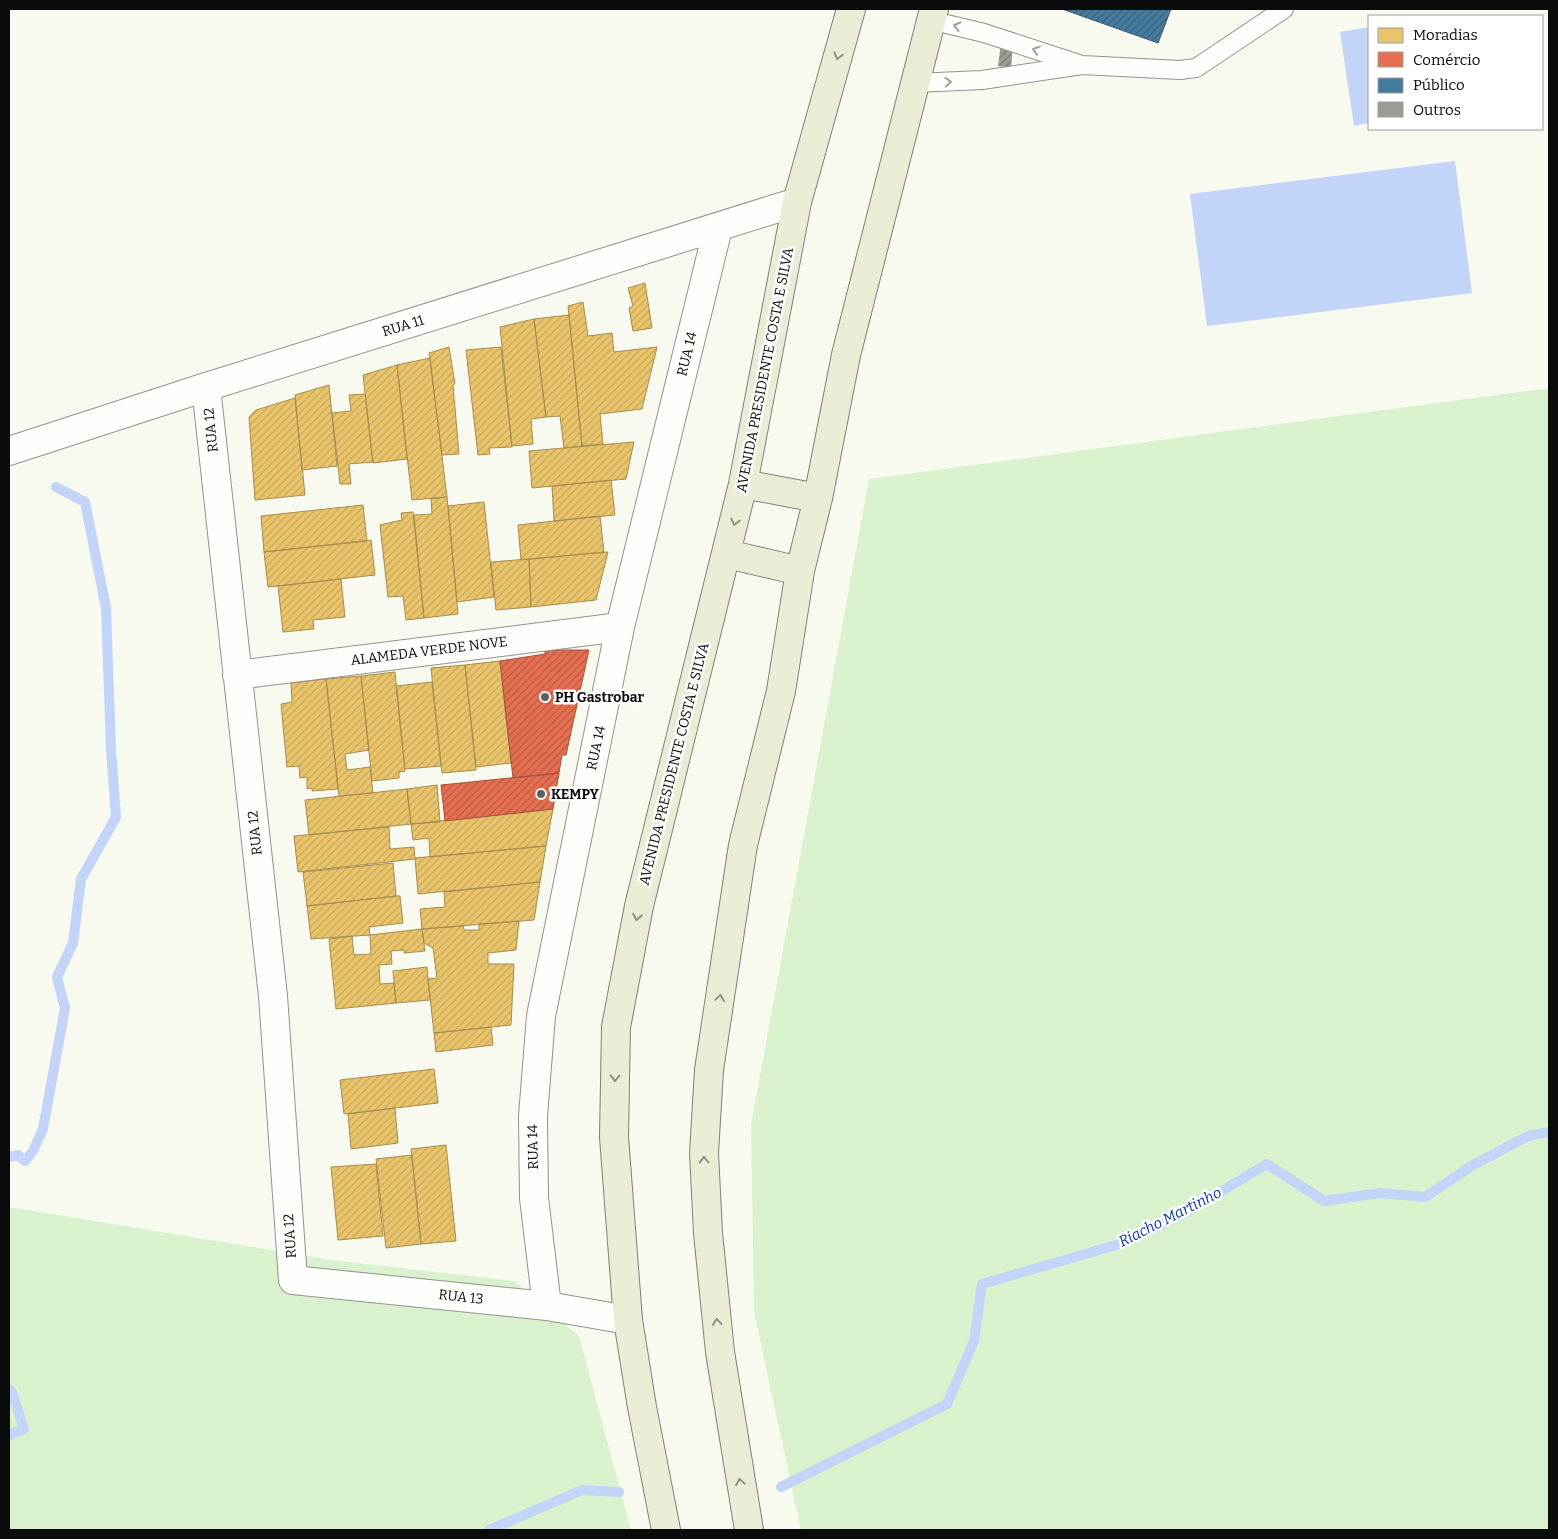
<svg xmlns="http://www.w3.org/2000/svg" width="1558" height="1539" font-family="Bitter,serif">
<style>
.grass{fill:#d9f2cd}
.water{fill:#c2d4f7}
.homes{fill:url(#homes-hatch);stroke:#a68c4e}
.shops{fill:url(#shops-hatch);stroke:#a5513c}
.public{fill:url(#public-hatch);stroke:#345971}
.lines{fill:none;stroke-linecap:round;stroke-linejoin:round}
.stream{stroke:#c2d4f7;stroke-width:10}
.building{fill:url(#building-hatch)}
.service-casing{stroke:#92938e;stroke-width:20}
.minor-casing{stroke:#92938e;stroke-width:30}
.primary-casing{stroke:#7f807b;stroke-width:30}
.service{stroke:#fefefd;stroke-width:18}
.minor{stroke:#fefefd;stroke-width:28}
.primary{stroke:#ebecd6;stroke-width:28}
.oneway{stroke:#9d9d9c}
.oneway2{stroke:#919285}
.poi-dot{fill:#5e5f5b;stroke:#fff;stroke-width:2}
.labels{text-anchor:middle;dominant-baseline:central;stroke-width:5;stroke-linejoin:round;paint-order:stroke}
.street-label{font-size:14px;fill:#0b0b0b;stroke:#fff}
.poi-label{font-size:14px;font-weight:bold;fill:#0b0b0b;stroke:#fff;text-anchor:start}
.water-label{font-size:15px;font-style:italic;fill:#0e35a4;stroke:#fff}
</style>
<defs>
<pattern id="homes-hatch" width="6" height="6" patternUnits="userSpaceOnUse" patternTransform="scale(1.25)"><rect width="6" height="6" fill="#e9c46a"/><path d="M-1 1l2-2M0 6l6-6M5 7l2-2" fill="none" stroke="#c6a75b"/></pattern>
<pattern id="shops-hatch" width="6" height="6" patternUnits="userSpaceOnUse" patternTransform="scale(1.25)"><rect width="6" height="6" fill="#e76f51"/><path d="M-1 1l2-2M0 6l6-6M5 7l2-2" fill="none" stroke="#b95941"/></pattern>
<pattern id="public-hatch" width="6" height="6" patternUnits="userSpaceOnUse" patternTransform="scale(1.25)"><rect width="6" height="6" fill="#457b9d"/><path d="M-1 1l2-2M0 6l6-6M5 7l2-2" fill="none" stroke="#38637e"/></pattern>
<pattern id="building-hatch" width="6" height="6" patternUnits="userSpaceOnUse" patternTransform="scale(1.25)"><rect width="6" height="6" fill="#9c9c95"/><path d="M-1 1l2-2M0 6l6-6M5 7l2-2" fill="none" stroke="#7d7d78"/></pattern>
</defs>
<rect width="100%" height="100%" fill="#f9faef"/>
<!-- grass -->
<path class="grass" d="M 1549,388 L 1549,1530 L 801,1530 L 754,1312 L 751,1125 L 869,479 Z
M 9,1207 L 332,1260 L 514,1281 L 579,1336 L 631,1530 L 9,1530 Z"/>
<!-- water -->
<path class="water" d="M 1369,27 L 1369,123 L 1354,126 L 1340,32 Z
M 1455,161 L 1472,293 L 1207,326 L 1190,194 Z"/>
<!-- homes -->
<path class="homes" d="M 645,283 L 652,328 L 633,331 L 629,308 L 633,306 L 628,288 Z
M 583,302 L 588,336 L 612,333 L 614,352 L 657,347 L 642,409 L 600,414 L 603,444 L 582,446 L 568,306 Z
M 569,315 L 582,446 L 564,448 L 560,416 L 546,417 L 534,319 Z
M 534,319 L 546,417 L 531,419 L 533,444 L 512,446 L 500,327 Z
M 449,347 L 455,384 L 453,385 L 459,454 L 442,455 L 429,353 Z
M 501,347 L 512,447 L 489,448 L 490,454 L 478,455 L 466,350 Z
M 430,358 L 447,497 L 412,500 L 397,365 Z
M 397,365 L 407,459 L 373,463 L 363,375 Z
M 329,385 L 337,466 L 302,470 L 295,395 Z
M 365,394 L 373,462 L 349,464 L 351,484 L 340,484 L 332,413 L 351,411 L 349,395 Z
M 295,398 L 305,495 L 255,500 L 249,417 L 256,410 Z
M 634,442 L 626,479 L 532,488 L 529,451 Z
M 611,480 L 615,515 L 554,521 L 552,486 Z
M 447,497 L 458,614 L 424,618 L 414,515 L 432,514 L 431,499 Z
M 484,502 L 494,597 L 457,602 L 448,506 Z
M 363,505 L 367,541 L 264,552 L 261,516 Z
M 413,512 L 424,618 L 406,620 L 403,596 L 388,597 L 380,525 L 402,520 L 401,513 Z
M 600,516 L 604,552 L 521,560 L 518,525 Z
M 371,540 L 375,575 L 268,587 L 264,552 Z
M 608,552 L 596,600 L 531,607 L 529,559 Z
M 529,559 L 531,607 L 496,610 L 491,562 Z
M 341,579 L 345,617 L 313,620 L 314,629 L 283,632 L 278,586 Z
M 500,661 L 511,763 L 476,767 L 465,665 Z
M 465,665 L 476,770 L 442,773 L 431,668 Z
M 395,672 L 405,771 L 399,772 L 399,778 L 372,781 L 361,676 Z
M 361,676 L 369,750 L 345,754 L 347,770 L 370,767 L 373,793 L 339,796 L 326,679 Z
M 326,679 L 338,789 L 312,791 L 312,788 L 307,789 L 307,777 L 300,778 L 299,766 L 287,767 L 281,704 L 292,702 L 291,683 Z
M 432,682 L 441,766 L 405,769 L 396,686 Z
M 437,785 L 440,822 L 411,824 L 407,789 Z
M 407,789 L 411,824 L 309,835 L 305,800 Z
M 553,809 L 546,846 L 430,857 L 429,838 L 413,840 L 411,824 Z
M 389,827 L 390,849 L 414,847 L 415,859 L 298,872 L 294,836 Z
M 546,846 L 540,882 L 418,894 L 415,858 Z
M 393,863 L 396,896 L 307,906 L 303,872 Z
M 540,882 L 534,920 L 422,929 L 420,909 L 445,907 L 444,892 Z
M 396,896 L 400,896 L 403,923 L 369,927 L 370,935 L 311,939 L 307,906 Z
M 519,921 L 516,950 L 488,953 L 488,964 L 514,964 L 511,1025 L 434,1033 L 428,979 L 437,978 L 433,948 L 424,943 L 422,929 L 463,926 L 464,930 L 479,930 L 479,924 Z
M 422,929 L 425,951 L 404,953 L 404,950 L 391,951 L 392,964 L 379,965 L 380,984 L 394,983 L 396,1003 L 336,1009 L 329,939 L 352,936 L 354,955 L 371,954 L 370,935 Z
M 427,967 L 430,1000 L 396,1003 L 393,971 Z
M 491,1027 L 493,1045 L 436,1052 L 434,1033 Z
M 434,1069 L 438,1103 L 344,1114 L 340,1080 Z
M 395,1108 L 398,1143 L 351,1149 L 348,1114 Z
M 446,1145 L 456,1241 L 421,1244 L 411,1149 Z
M 412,1155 L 421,1244 L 386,1248 L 376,1159 Z
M 376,1164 L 383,1236 L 338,1240 L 331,1167 Z"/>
<!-- shops -->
<path class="shops" d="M 545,650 L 589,650 L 566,755 L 562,755 L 559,773 L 513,778 L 500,661 L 545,654 Z
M 559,773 L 553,809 L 445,821 L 441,785 Z"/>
<!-- public -->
<path class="public" d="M 1062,9 L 1171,9 L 1158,43 Z"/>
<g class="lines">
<!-- stream -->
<path class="stream" d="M 9,1157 L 18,1155 L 25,1161 L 33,1151 L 43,1129 L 65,1008 L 57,977 L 73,943 L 81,879 L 116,817 L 111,750 L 106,608 L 85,502 L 56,487
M 9,1389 L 12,1392 L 24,1429 L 9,1435
M 781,1487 L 947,1404 L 974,1341 L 982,1284 L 1123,1243 L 1187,1212 L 1267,1164 L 1324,1201 L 1380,1193 L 1425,1197 L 1473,1165 L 1528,1136 L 1549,1132
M 489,1530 L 582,1490 L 619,1492"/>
</g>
<!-- building -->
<path class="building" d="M 1001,44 L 1013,45 L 1011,68 L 998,66 Z"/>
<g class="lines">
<!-- service casing -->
<g class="service-casing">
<path id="service" d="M 930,20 L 984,33 L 1079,64
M 915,83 L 982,80 L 1082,65 L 1180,70 L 1196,68 L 1284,9"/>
</g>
<!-- minor casing -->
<g class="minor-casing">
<path id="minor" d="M 206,387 L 273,996 L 293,1280 L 547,1306 L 628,1320
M 9,451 L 206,387 L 797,202
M 237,675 L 620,627
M 547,1306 L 534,1198 L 533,1116 L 541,1016 L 620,627 L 718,228"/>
</g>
<!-- primary casing -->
<g class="primary-casing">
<path id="primary" d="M 743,484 L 818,498
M 727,554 L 800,571
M 666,1530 L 642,1407 L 628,1320 L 614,1137 L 616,1027 L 639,906 L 743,484 L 797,202 L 851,9
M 749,1530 L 720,1352 L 708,1233 L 704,1153 L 709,1070 L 743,845 L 781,691 L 800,571 L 818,498 L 846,355 L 934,9"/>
</g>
<!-- service -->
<use href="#service" class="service"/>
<!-- minor -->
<use href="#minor" class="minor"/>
<!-- primary -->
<use href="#primary" class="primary"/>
</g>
<!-- one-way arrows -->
<defs><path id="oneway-chevron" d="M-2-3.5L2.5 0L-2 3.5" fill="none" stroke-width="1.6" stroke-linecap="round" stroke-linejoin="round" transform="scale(1.25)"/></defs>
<g class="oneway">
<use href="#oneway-chevron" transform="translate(957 26) rotate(-166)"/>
<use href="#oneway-chevron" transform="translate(1036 50) rotate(-162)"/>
<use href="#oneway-chevron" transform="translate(948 82) rotate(-3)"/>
</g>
<g class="oneway2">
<use href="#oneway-chevron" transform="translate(838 56) rotate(105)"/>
<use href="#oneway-chevron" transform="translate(735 522) rotate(103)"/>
<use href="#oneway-chevron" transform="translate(637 917) rotate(101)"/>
<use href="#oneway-chevron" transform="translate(720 998) rotate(-82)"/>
<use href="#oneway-chevron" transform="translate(615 1078) rotate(91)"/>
<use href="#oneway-chevron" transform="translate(704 1160) rotate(-92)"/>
<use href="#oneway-chevron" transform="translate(717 1322) rotate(-95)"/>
<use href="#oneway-chevron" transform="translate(740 1482) rotate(-99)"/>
</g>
<!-- markers -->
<g class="poi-dot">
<circle cx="545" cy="697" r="5"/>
<circle cx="541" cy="794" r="5"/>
</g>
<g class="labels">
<!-- street labels -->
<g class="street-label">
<text transform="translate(403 326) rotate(-17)">RUA 11</text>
<text transform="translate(687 354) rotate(-76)">RUA 14</text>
<text transform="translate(765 370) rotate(-79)">AVENIDA PRESIDENTE COSTA E SILVA</text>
<text transform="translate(211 430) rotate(-96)">RUA 12</text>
<text transform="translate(429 651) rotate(-7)">ALAMEDA VERDE NOVE</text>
<text transform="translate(596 748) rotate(-78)">RUA 14</text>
<text transform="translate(674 764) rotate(-76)">AVENIDA PRESIDENTE COSTA E SILVA</text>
<text transform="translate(255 833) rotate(-96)">RUA 12</text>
<text transform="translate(533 1147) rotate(-91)">RUA 14</text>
<text transform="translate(290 1236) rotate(-94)">RUA 12</text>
<text transform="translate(461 1297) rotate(6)">RUA 13</text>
</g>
<!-- poi labels -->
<g class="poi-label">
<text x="555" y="697">PH Gastrobar</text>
<text x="551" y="794">KEMPY</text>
</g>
<!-- water labels -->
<g class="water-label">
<text transform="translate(1170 1217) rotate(-27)">Riacho Martinho</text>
</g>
</g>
<!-- border -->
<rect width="1558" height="1539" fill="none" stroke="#0b0b0b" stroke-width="20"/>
<!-- legend -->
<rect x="1368" y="15" width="175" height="115" fill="#ffffff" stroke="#9d9d9d"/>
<rect x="1378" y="28" width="25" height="15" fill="#e9c46a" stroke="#9d9d9d"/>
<text x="1413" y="40" font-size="15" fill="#0b0b0b">Moradias</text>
<rect x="1378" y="52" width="25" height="15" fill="#e76f51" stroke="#9d9d9d"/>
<text x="1413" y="65" font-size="15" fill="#0b0b0b">Comércio</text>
<rect x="1378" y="78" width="25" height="15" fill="#457b9d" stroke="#9d9d9d"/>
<text x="1413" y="90" font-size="15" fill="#0b0b0b">Público</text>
<rect x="1378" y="102" width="25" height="15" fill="#9c9c95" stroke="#9d9d9d"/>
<text x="1413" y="115" font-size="15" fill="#0b0b0b">Outros</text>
</svg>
